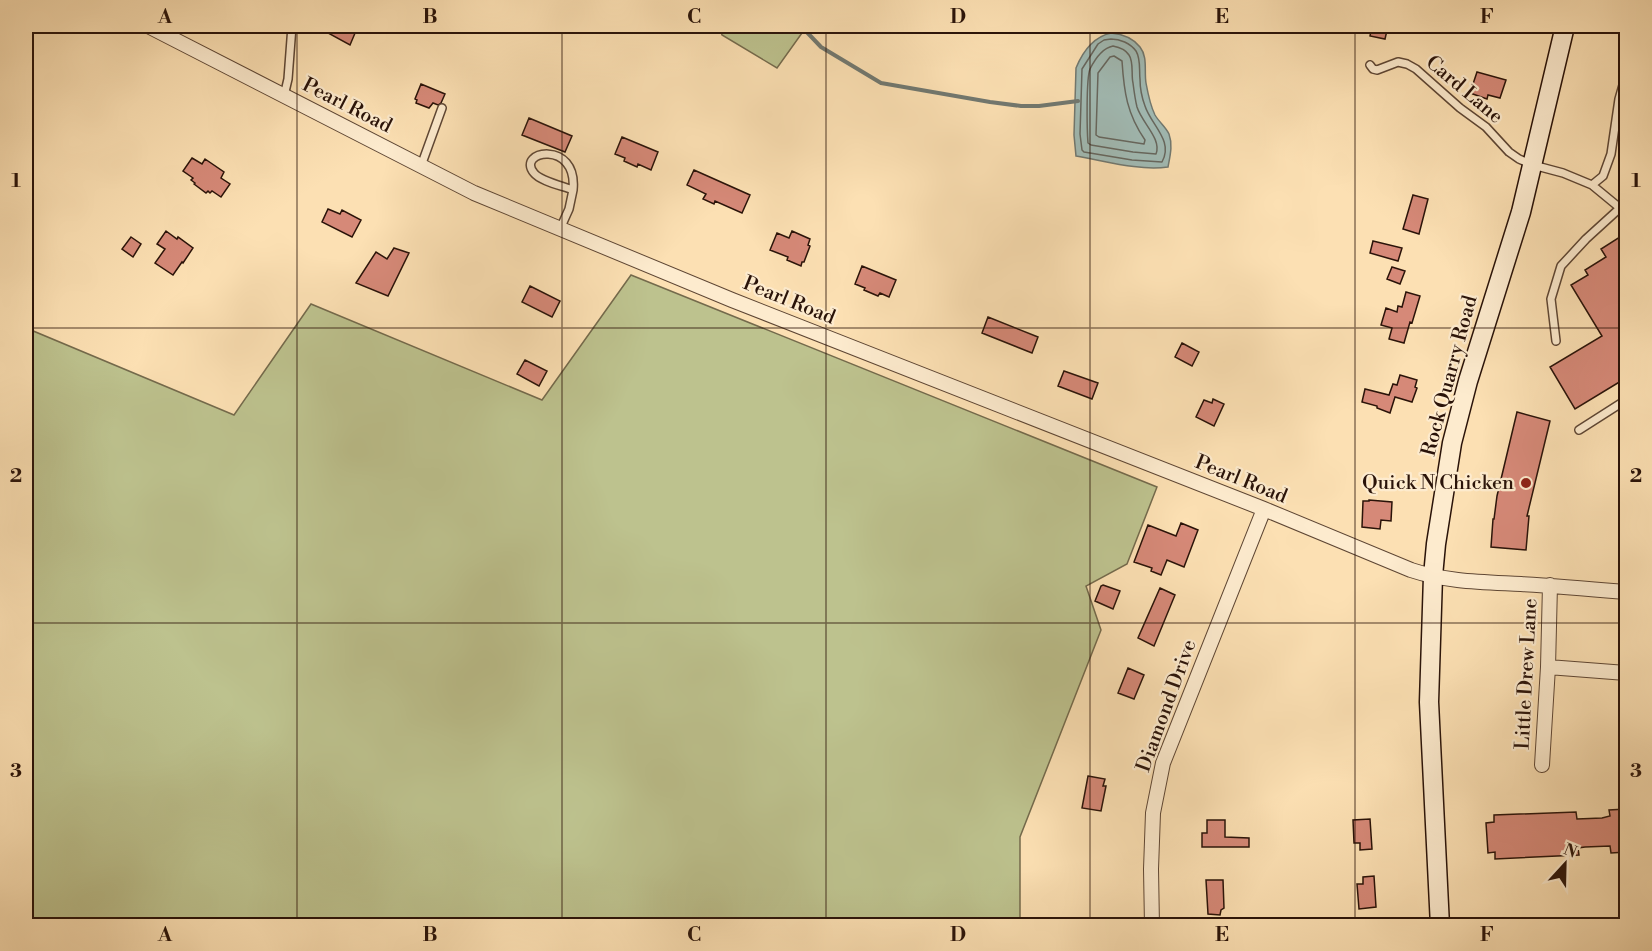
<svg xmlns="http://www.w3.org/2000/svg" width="1652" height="951" font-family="'Libre Bodoni',serif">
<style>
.green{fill:#bdc28e;stroke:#746a4c;stroke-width:1.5}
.water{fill:#a1bbb5;stroke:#717870;stroke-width:1.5}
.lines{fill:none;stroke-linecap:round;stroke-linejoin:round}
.shore{stroke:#66675f;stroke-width:1.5}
.stream{stroke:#717870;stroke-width:4}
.building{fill:#d68978;stroke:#2a1309;stroke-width:1.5}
.service-casing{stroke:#5e4634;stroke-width:10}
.minor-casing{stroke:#5e4634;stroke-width:16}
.secondary-casing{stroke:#2a1309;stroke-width:21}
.service{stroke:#fdebce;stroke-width:7}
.minor{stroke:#fdebce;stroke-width:14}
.secondary{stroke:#fdebce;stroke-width:18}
.grid{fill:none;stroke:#2a1309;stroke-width:1.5;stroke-opacity:0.55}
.poi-dot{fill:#8f2418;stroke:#fdebce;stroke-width:2}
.labels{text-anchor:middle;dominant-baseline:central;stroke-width:4.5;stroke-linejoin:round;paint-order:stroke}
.street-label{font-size:20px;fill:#2a1309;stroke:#fdebce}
.poi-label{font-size:20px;fill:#2a1309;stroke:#fdebce;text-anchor:end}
.neatline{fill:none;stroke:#2a1309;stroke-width:2}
.grid-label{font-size:20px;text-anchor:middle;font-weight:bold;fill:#2a1309}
</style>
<rect width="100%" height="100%" fill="#fce0b3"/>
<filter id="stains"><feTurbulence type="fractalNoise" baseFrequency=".00333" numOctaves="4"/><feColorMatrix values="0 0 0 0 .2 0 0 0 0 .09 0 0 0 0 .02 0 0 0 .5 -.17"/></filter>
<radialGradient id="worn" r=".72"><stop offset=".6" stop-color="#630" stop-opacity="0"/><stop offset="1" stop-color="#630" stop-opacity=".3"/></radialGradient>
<!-- green -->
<path class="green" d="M 719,26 L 807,26 L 777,68 L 722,35 Z
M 631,275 L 1157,487 L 1127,564 L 1086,586 L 1101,630 L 1020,837 L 1020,925 L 26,925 L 26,328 L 234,415 L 311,304 L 542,400 Z"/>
<!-- water -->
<path class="water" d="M 1111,33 C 1122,34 1133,38 1140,47 C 1148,57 1144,71 1146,83 C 1148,94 1150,105 1155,115 C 1159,122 1166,127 1169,134 C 1173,145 1170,156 1168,167 C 1138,171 1106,161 1076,156 L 1074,135 L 1076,68 C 1083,51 1093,37 1111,33 Z"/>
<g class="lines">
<!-- shore -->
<path class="shore" d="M 1111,39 C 1120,39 1130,43 1136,51 C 1141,59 1139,70 1140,79 C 1140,88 1142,98 1145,106 C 1151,125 1174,141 1162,162 L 1132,160 L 1084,152 L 1082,150 L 1080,134 L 1082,69 L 1098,44 L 1104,40 Z
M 1113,46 C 1118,47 1126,50 1129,55 C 1134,62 1131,75 1133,83 C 1134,91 1135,99 1137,107 C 1142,123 1162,139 1156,154 L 1133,152 L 1091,145 L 1088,143 C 1087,131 1086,79 1090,69 C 1095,59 1103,48 1113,46 Z
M 1114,56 L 1122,61 C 1124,92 1127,114 1145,140 L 1144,144 L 1099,137 L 1096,135 L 1098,73 L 1110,57 Z"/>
<!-- stream -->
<path class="stream" d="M 801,26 L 821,47 L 881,83 L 990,102 L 1021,106 L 1039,106 L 1078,101"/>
</g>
<!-- building -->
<path class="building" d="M 331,26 L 358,26 L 350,45 L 328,33 Z
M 1372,26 L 1388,26 L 1385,39 L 1370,36 Z
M 1477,72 L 1506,80 L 1500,98 L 1488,95 L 1487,99 L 1470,93 Z
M 421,84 L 445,94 L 441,103 L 438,105 L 433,103 L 429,108 L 416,103 L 417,100 L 415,99 Z
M 529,118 L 572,136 L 565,152 L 522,135 Z
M 622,137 L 658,152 L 651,170 L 638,164 L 637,167 L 624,161 L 625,158 L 615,154 Z
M 192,158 L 202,164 L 205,159 L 224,172 L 221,178 L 230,184 L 221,197 L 212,191 L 210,193 L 208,191 L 206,193 L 194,184 L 195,183 L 191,180 L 193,178 L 183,171 Z
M 694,170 L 750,195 L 742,213 L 715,201 L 714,204 L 703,199 L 706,194 L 687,185 Z
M 1413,195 L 1428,199 L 1419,234 L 1403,229 Z
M 328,209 L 340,214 L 342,210 L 361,220 L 352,237 L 322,222 Z
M 166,231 L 177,239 L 178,237 L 193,248 L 183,263 L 182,262 L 173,275 L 155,263 L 165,249 L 157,244 Z
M 792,231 L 810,239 L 808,245 L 810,246 L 804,262 L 802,262 L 801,266 L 787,260 L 788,257 L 770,250 L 777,233 L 789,238 Z
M 1626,233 L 1626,378 L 1575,409 L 1550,367 L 1602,336 L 1571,285 L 1588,275 L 1585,270 L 1606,257 L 1601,249 Z
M 131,237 L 141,244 L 133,257 L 122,249 Z
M 1373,241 L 1402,248 L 1398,261 L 1370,253 Z
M 394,248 L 409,253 L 388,296 L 356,283 L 376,252 L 387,259 Z
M 862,266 L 896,280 L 889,297 L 880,293 L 878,296 L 864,290 L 865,288 L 855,284 Z
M 1392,267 L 1405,271 L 1400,284 L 1387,279 Z
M 530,286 L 560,301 L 552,317 L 522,302 Z
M 1406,292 L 1420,296 L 1412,323 L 1410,322 L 1404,343 L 1389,339 L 1392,328 L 1381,325 L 1386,308 L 1397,312 L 1398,306 L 1402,307 Z
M 988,317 L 1038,337 L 1032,353 L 982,333 Z
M 1182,343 L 1199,352 L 1192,366 L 1175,357 Z
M 525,360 L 547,371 L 539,386 L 517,374 Z
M 1064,371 L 1098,383 L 1092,399 L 1058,386 Z
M 1400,375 L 1417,380 L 1415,387 L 1417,388 L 1412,402 L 1395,397 L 1390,413 L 1377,408 L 1377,406 L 1362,402 L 1365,389 L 1389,395 L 1393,384 L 1397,385 Z
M 1213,399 L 1224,404 L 1214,426 L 1196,417 L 1204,400 L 1212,403 Z
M 1517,412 L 1550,421 L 1527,516 L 1529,516 L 1526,550 L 1491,547 L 1493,519 L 1494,519 L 1497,496 Z
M 1369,500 L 1392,502 L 1391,521 L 1381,520 L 1380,529 L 1362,527 L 1363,501 L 1369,501 Z
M 1181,523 L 1198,530 L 1184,567 L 1167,560 L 1161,575 L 1151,571 L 1152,568 L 1134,562 L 1148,525 L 1176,536 Z
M 1103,585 L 1120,591 L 1113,609 L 1095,601 L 1101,586 Z
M 1160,588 L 1175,595 L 1154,646 L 1138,638 Z
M 1128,668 L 1144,675 L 1134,699 L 1118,693 Z
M 1088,776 L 1105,779 L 1103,786 L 1106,786 L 1101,811 L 1082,808 Z
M 1626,809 L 1626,852 L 1611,853 L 1610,846 L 1585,847 L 1578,848 L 1579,855 L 1495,859 L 1495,852 L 1488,853 L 1486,823 L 1494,822 L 1494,815 L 1576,812 L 1577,819 L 1602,818 L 1610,816 L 1609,810 Z
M 1370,819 L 1372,849 L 1360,850 L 1360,843 L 1354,843 L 1353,820 Z
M 1207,820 L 1225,820 L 1225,837 L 1249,838 L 1249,847 L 1202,847 L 1202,833 L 1207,833 Z
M 1374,876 L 1376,907 L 1359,909 L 1357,884 L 1363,884 L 1363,877 Z
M 1206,880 L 1223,880 L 1224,908 L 1221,910 L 1220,915 L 1208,914 Z"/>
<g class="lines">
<!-- service casing -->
<g class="service-casing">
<path id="service" d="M 26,26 L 29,27
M 1370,65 L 1373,69 L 1377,70 L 1398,62 L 1407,64 L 1416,69 L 1460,108 L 1486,127 L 1509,152 L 1519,159 L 1533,165 L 1563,173 L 1592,185 L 1603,176 L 1611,154 L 1619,99 L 1623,85 L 1626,79
M 284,96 L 288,79 L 292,26
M 421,166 L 442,108
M 1592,185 L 1626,213
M 560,229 L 569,209 L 573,190 C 563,186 540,181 534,173 C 515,151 578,139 573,190
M 1556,341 L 1551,299 L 1561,266 L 1586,239 L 1620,208
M 1579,430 L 1626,400"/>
</g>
<!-- minor casing -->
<g class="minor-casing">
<path id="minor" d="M 148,26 L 474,193 L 732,300 L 1264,509 L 1411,570 C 1447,582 1483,582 1521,584 C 1556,586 1591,589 1626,592
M 1548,667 L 1626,673
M 1542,765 L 1548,667 L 1550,585
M 1152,926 L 1151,869 L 1153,813 L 1163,763 L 1264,509"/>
</g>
<!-- secondary casing -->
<g class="secondary-casing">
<path id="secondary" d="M 1440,926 L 1429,702 L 1433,576 L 1436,544 L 1452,443 L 1468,381 L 1521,212 L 1565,26"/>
</g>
<!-- service -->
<use href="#service" class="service"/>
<!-- minor -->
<use href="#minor" class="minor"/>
<!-- secondary -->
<use href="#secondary" class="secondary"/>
</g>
<!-- grid -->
<path class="grid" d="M 297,26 L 297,926M 562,26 L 562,926M 826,26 L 826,926M 1090,26 L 1090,926M 1355,26 L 1355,926M 26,328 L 1626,328M 26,623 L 1626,623"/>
<!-- markers -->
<circle class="poi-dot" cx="1526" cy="483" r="6"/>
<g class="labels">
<!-- street labels -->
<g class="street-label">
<text transform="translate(1464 90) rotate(40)">Card Lane</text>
<text transform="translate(347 106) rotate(27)">Pearl Road</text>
<text transform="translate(789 301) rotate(22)">Pearl Road</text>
<text transform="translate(1450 376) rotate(-75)">Rock Quarry Road</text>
<text transform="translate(1241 480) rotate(22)">Pearl Road</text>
<text transform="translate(1527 674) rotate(-87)">Little Drew Lane</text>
<text transform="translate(1167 706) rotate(-70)">Diamond Drive</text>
</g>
<!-- poi labels -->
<g class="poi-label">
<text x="1514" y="483">Quick N Chicken</text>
</g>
</g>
<!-- margin -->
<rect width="1652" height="951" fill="none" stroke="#fce0b3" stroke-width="66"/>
<!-- north arrow -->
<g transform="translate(1565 864) rotate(22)" stroke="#fdebce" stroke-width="4.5" paint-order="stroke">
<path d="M0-4.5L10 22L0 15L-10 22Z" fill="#2a1309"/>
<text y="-9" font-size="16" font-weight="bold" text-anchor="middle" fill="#2a1309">N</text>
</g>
<rect x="33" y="33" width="1586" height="885" class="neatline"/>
<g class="grid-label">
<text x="165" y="23">A</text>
<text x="430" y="23">B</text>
<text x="694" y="23">C</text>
<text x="958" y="23">D</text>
<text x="1222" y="23">E</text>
<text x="1487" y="23">F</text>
<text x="16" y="187">1</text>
<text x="1636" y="187">1</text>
<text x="16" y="482">2</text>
<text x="1636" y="482">2</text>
<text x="16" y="777">3</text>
<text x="1636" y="777">3</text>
<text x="165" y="941">A</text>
<text x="430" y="941">B</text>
<text x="694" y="941">C</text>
<text x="958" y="941">D</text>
<text x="1222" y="941">E</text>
<text x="1487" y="941">F</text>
</g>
<rect width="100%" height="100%" filter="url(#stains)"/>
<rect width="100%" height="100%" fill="url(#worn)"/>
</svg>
